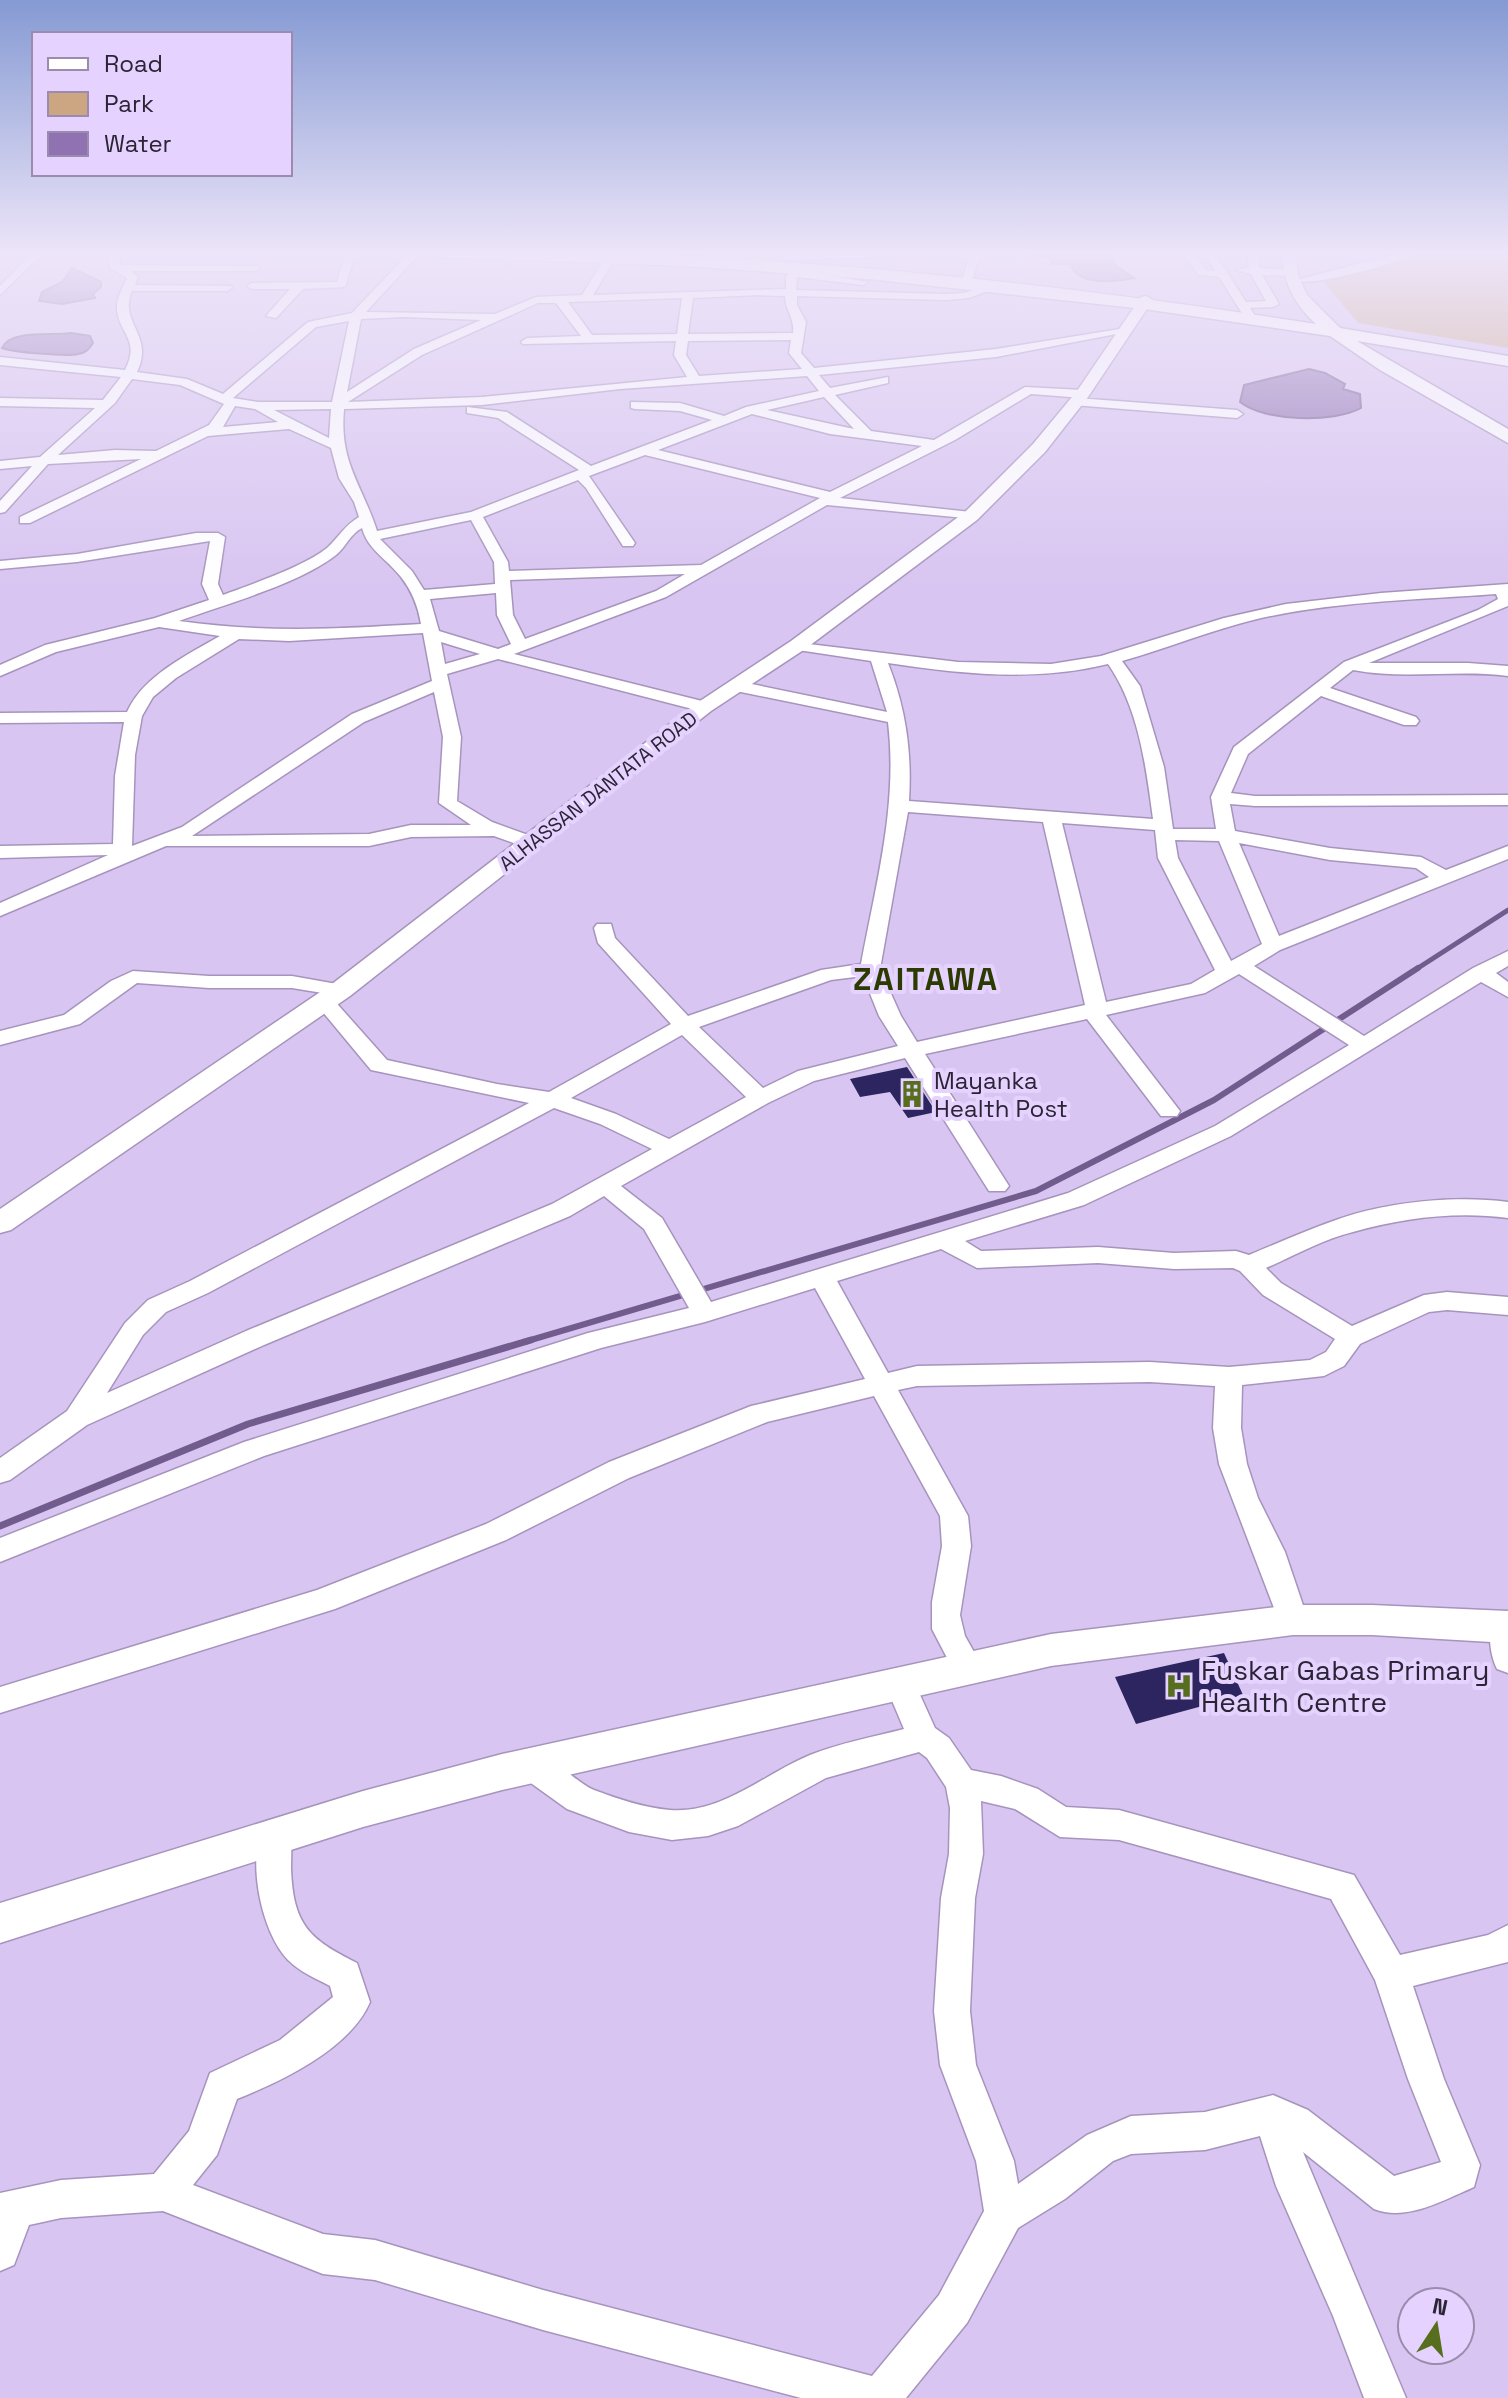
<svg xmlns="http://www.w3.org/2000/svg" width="1508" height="2398" font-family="'Space Grotesk',sans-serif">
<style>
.green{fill:#cca683}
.water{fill:#9072b3;stroke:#725b8d;stroke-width:2}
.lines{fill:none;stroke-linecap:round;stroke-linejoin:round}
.stream-far2{stroke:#725b8d;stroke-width:5}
.stream-far1{stroke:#725b8d;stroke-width:6}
.stream{stroke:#725b8d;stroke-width:7}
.building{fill:#2c255f}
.minor-casing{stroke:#a694bd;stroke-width:3}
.tertiary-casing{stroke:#a694bd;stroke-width:3}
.secondary-casing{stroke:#a694bd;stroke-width:3}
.minor{fill:#fff;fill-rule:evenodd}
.tertiary{fill:#fff;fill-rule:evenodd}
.secondary{fill:#fff;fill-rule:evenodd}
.labels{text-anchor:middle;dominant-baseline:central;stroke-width:8;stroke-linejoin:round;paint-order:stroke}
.far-street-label{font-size:20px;fill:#2b2435;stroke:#e5d2fe}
.poi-label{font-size:24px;fill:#2b2435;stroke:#e5d2fe;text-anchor:start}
.near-poi-label{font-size:28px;fill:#2b2435;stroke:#e5d2fe;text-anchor:start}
.district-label{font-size:32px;font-weight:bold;letter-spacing:2px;fill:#2c3b02;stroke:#e5d2fe}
</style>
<rect width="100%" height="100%" fill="#d8c5f1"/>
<!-- green -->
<path class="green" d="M 1428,252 L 1508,252 L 1508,348 L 1358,323 L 1322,280 Z"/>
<!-- water -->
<path class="water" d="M 1025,252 L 1109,252 L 1115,265 L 1134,278 C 1114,282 1079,287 1070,264 L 1052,264 L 1049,257 L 1032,256 Z
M 72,268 L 101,282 L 101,287 L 93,294 L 95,298 L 62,304 L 39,301 L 42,292 L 62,282 Z
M 71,333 L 90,336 L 93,343 C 89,349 86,353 78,354 C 67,357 12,352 2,348 C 10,329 52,336 71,333 Z
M 1309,369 L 1325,373 L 1345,384 L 1343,389 L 1360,394 L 1361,408 C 1334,423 1265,422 1240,402 L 1244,385 Z"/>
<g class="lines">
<!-- stream-far2 -->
<path class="stream-far2" d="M 1415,970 L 1508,910"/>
<!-- stream-far1 -->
<path class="stream-far1" d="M 524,1342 L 1036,1191 L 1214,1100 L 1418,968"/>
<!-- stream -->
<path class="stream" d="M 0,1526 L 248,1424 L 531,1340"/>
</g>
<!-- building -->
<path class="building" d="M 907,1067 L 936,1112 L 908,1118 L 890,1092 L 860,1097 L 850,1079 Z
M 1224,1653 L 1243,1695 L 1136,1724 L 1115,1677 Z"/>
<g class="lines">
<!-- minor casing -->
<g class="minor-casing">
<path id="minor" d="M 33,252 L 44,252 L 0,295 L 0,286 Z
M 109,252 L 119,252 L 120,265 L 259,266 L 259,270 L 255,271 L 131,271 L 138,277 L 135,285 L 231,286 L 232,288 L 227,291 L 132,291 C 118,322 155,335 137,372 L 187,379 L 223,394 L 308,322 L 352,313 L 410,252 L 421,252 L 366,312 L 495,314 L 536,297 L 582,295 L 607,255 L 611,254 L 616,257 L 593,295 L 786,289 L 786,277 L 796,264 L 801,267 L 800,271 L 868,282 L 863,285 L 797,277 L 796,290 L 946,294 L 964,293 L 993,284 L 998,287 L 969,298 L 946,300 L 797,296 L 797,305 L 806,322 L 801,353 L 814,368 L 996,349 L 1126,328 L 1132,331 L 996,357 L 819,375 L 830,388 L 888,377 L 888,383 L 835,395 L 871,431 L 934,440 L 1025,387 L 1083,390 L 1089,394 L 1083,398 L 1031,394 L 955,440 L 840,498 L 971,512 L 976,513 L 976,519 L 827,505 L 666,597 L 514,654 L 710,703 L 712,707 L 710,711 L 704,712 L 498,659 L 447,674 L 461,737 L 457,801 L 492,822 L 539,839 L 541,843 L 539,847 L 525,847 L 494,836 L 411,837 L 369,846 L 166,846 L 0,916 L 0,903 L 108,855 L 0,858 L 0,846 L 113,844 L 115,776 L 124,722 L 0,723 L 0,713 L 127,712 C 143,676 187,655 220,636 L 159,627 L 56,652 L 0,676 L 0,665 L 45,645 L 155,618 L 209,600 L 202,584 L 210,541 L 77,562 L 0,569 L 0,561 L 77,554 L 196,533 L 218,533 L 225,537 L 218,584 L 223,595 C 250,585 305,566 327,548 C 339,537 344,526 359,517 L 354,502 L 339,478 L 331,448 L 289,429 L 208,436 L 30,523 L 20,523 L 20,517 L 141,459 L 48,464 L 5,512 L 0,513 L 0,501 L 32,466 L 0,469 L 0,461 L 40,457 L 95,408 L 0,406 L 0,398 L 103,400 L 121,377 L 0,365 L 0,357 L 125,370 C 141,339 118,333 117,309 C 116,298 123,288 127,278 L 110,268 ZM 758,295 L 785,296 C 785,310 795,318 793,333 L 688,334 L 693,298 ZM 682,298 L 677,334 L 592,335 L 568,302 ZM 538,303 L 556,303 L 581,336 L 527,338 L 521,342 L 523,344 L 676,341 L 674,355 L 687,377 L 482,397 L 348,402 L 422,355 ZM 404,317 L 481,320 L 414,349 L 347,392 L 361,319 ZM 349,321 L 332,402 L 258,402 L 233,398 L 316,327 ZM 791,340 L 789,353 L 802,369 L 699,376 L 686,355 L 688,341 ZM 807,376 L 819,391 L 746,407 L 724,416 L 680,403 L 631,402 L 631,408 L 635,409 L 680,411 L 712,420 L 591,466 L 507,412 L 467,407 L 467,413 L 498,418 L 579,470 L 471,512 L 377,531 C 362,484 339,463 344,409 L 482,405 L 620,389 ZM 132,379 L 180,385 L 224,404 L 209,425 L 156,451 L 115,450 L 58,455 L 115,403 ZM 824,397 L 854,429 L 767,410 ZM 235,406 L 255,409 L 278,422 L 223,427 ZM 331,409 L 329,438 L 274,410 ZM 752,414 L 830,434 L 922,446 L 830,492 L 658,450 ZM 645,455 L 820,498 L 701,565 L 509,571 L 508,562 L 483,517 L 578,480 L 586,488 L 623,546 L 633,546 L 635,543 L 589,476 ZM 471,520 L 494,562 L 495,584 L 424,590 L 412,571 L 380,539 ZM 362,528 C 368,550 387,559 401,577 C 412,591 418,606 421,624 C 336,629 264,633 179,621 C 225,604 297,585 336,555 C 346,547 350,534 362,528 ZM 685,574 L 656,591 L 525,639 L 513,615 L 510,580 ZM 496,593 L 497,615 L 511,644 L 498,649 L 439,631 L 430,599 ZM 423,633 L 432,681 L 352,714 L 182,827 L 132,846 L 135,755 L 142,716 L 153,697 L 176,678 L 239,639 L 289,641 ZM 441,642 L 480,654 L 445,664 ZM 434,692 L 443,737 L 439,803 L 471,825 L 411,825 L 369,834 L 192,836 L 364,722 Z
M 346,252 L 356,252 L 345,287 L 303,289 L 276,318 L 266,316 L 290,289 L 252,289 L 247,286 L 252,283 L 337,282 Z
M 847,252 L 908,253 L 903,256 L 787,260 L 782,257 L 787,254 Z
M 971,252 L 981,252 L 972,280 L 967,283 L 962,280 Z
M 1181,252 L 1191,252 L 1206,270 L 1215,271 L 1204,252 L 1214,252 L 1246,302 L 1266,301 L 1251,274 L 1236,270 L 1249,267 L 1247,252 L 1257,252 L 1260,268 L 1290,270 L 1295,273 L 1290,276 L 1262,275 L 1279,304 L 1273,307 L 1250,308 L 1255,316 L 1249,319 L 1245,318 L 1219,277 L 1199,275 Z
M 1403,252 L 1419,252 C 1404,262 1310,288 1297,280 Z
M 1077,398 L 1237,410 L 1243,414 L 1237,418 L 1073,405 L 1071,402 Z
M 1508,584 L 1508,606 L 1369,663 L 1468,663 L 1508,666 L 1508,676 C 1456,669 1405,680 1353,670 L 1330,688 L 1416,717 L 1419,721 L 1416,725 L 1404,725 L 1321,696 L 1248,754 L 1231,793 L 1255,796 L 1508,795 L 1508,805 L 1255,806 L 1230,804 L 1235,831 L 1330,848 L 1421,857 L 1446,870 L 1508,846 L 1508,859 L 1280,950 L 1254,966 L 1364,1036 L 1473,968 L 1508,951 L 1508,966 L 1496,973 L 1508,982 L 1508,997 L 1481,982 L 1231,1136 L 1084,1205 L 965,1241 L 981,1251 L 1098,1247 L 1174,1253 L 1236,1251 L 1249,1255 C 1278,1243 1307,1230 1336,1220 C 1385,1202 1456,1195 1508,1202 L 1508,1218 C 1457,1211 1402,1218 1353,1232 C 1323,1239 1294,1256 1266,1268 L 1281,1283 L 1352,1326 L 1424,1295 L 1447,1292 L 1508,1297 L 1508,1315 L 1447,1310 L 1429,1312 L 1360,1344 L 1344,1366 L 1324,1376 L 1242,1385 L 1241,1428 L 1247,1464 L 1258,1498 L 1285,1552 L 1308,1620 L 1304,1629 L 1293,1632 L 1282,1629 L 1219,1464 L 1213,1428 L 1215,1386 L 1150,1382 L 917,1386 L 898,1390 L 968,1516 L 971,1546 L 960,1615 L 965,1636 L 983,1668 L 979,1677 L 968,1681 L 957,1677 L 932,1629 L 932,1602 L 942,1546 L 940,1516 L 874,1396 L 767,1422 L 629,1478 L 506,1540 L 335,1609 L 0,1713 L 0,1687 L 317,1590 L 486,1524 L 609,1462 L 751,1406 L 865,1379 L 815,1288 L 705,1322 L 601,1348 L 264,1456 L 0,1562 L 0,1538 L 244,1442 L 588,1333 L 689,1308 L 644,1229 L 604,1196 L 570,1216 L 264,1345 L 87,1425 L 10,1480 L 0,1483 L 0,1458 L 67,1411 L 125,1323 L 148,1300 L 190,1281 L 529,1103 L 371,1070 L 317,1005 L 313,1001 L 317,997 L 331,997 L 387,1060 L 497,1084 L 549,1092 L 671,1024 L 598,943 L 594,928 L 597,924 L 611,924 L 615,938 L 688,1016 L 821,970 L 861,964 C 876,883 898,805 888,722 L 731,690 L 729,686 L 731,682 L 737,681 L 887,712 L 871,661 L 798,650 L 792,648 L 792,642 L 958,662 L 1051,664 L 1101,656 L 1224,618 L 1286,604 L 1381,593 ZM 1496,594 L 1498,599 L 1478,610 L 1344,662 L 1234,747 L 1211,797 L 1216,829 L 1173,829 L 1164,767 L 1140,686 L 1122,661 C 1168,648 1211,630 1257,619 C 1335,601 1416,600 1496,594 ZM 888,663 C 961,674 1036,682 1108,664 C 1139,708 1146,767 1153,819 L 909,801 C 912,752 906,709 888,663 ZM 908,812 L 1043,822 L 1085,1005 L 917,1042 L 901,1016 L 880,969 ZM 1062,823 L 1155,830 L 1158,858 L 1215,970 L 1191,984 L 1106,1002 ZM 1175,840 L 1219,841 L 1262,944 L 1231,961 L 1178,858 ZM 1239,843 L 1330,860 L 1416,868 L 1429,877 L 1279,936 ZM 1239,974 L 1349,1045 L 1215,1126 L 1068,1193 L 711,1302 L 662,1218 L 621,1186 L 768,1103 L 814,1081 L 905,1058 L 989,1191 L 1005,1191 L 1009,1186 L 925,1054 L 1087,1019 L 1161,1116 L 1177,1116 L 1180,1111 L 1106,1015 L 1205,993 ZM 863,976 L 879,1016 L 898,1046 L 798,1071 L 763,1088 L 699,1027 L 831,980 ZM 682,1035 L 746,1097 L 669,1139 L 616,1114 L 571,1098 ZM 554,1108 L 600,1124 L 652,1149 L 552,1204 L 246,1331 L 107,1393 L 143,1335 L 166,1312 L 208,1293 ZM 941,1249 L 977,1268 L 1098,1263 L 1174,1269 L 1233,1268 L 1240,1271 L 1263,1295 L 1335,1339 L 1326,1352 L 1310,1360 L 1229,1367 L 1150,1362 L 917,1366 L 888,1373 L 837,1281 Z
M 133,971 L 209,976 L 292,976 L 348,986 L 351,990 L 341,996 L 292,988 L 209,988 L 137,983 L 80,1024 L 0,1045 L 0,1031 L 64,1015 L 111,981 Z
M 1505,1615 L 1508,1616 L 1508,1673 L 1497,1669 C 1490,1655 1487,1633 1494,1618 Z
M 900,1671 L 911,1675 L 935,1728 L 949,1738 L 971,1770 L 1001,1776 L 1038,1789 L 1066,1807 L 1119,1810 L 1354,1875 L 1400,1955 L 1488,1935 L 1508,1925 L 1508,1962 L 1413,1986 L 1444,2079 L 1480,2165 L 1474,2187 C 1444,2200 1406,2222 1374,2209 L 1303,2152 L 1406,2398 L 1364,2398 L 1333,2316 L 1276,2186 L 1260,2136 L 1205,2150 L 1131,2154 L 1113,2161 L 1065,2199 L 1018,2228 L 967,2323 L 906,2398 L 801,2398 L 543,2330 L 375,2280 L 323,2274 L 163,2211 L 61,2218 L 29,2225 L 14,2265 L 0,2271 L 0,2193 L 61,2180 L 154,2174 L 189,2131 L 210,2073 L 280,2040 L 333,1997 L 330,1986 C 315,1978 300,1972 288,1960 C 261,1932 247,1861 263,1825 L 275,1821 L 287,1825 C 293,1839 291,1853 291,1868 C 293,1925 309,1939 357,1963 L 370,2002 C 350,2049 282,2081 237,2099 L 217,2155 L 193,2185 L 323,2234 L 375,2240 L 543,2290 L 872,2376 L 939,2295 L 984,2211 L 976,2161 L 940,2065 L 934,2011 L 941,1898 L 949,1854 L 950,1808 L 946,1787 L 927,1758 L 919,1752 L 826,1778 L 738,1826 L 708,1836 L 672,1840 L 629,1832 L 567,1809 L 521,1776 L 516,1766 L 521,1756 C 549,1746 570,1780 594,1790 C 618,1799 645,1808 670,1810 C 722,1814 764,1774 810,1755 C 840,1743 873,1737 904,1729 L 885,1684 L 889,1675 ZM 981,1801 L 1015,1809 L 1060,1837 L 1119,1840 L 1331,1899 L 1375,1980 L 1408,2079 L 1441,2162 L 1394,2176 L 1308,2110 L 1273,2095 L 1205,2112 L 1131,2116 L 1087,2135 L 1018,2184 L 1014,2161 L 976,2065 L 970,2011 L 975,1898 L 983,1854 Z"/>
</g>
<!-- tertiary casing -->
<g class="tertiary-casing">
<path id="tertiary" d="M 1146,296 L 1153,300 L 1088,397 L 1045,452 L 977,520 L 805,649 L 711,711 L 350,996 L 11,1230 L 0,1233 L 0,1209 L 332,984 L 697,703 L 791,641 L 965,512 L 1033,444 L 1077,391 L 1141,297 Z
M 1293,1605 L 1372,1605 L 1508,1611 L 1508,1643 L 1372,1635 L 1293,1635 L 1051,1666 L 502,1790 L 363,1827 L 0,1943 L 0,1903 L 363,1791 L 502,1754 L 1051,1634 Z"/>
</g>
<!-- secondary casing -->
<g class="secondary-casing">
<path id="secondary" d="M 402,252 C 460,252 519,250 577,252 C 824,258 1072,286 1316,324 C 1294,304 1283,282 1282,252 L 1296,252 L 1298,275 L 1307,295 L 1340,328 L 1508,356 L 1508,366 L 1357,341 L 1508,429 L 1508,443 L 1380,370 L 1330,336 L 1144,309 L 869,279 L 685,266 L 409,256 Z"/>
</g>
<!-- minor -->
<use href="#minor" class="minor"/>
<!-- tertiary -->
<use href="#tertiary" class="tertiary"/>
<!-- secondary -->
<use href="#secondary" class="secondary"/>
</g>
<!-- sky -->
<linearGradient id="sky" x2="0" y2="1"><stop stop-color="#859ad3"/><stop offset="0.43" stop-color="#ede5f9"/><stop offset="1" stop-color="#ede5f9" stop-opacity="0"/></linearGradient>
<rect width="1508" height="588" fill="url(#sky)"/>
<!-- icons -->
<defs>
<g id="building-bare" transform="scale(2.16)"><path d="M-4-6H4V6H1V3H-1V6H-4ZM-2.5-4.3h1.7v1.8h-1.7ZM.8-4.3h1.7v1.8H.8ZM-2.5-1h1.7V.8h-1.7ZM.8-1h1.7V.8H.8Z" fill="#566e1e" stroke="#e5d2fe" stroke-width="2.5" paint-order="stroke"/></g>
<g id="hospital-bare" transform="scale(2.16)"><path d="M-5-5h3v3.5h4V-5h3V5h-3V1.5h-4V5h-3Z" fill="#566e1e" stroke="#e5d2fe" stroke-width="2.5" paint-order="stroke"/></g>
</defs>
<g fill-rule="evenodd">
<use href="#building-bare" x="912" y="1094"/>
<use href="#hospital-bare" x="1179" y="1686"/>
</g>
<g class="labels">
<!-- far-street labels -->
<g class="far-street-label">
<text transform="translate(598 791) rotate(-38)">ALHASSAN DANTATA ROAD</text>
</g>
<!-- poi labels -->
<g class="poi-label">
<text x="934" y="1080">Mayanka<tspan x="934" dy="28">Health Post</tspan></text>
</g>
<!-- near-poi labels -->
<g class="near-poi-label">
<text x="1201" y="1670">Fuskar Gabas Primary<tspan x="1201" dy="32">Health Centre</tspan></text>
</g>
<!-- district labels -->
<g class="district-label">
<text x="926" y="979">ZAITAWA</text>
</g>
</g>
<!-- legend -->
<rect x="32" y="32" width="260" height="144" fill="#e5d2fe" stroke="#9b8cae" stroke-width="2"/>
<rect x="48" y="58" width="40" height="12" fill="#ffffff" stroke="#9b8cae" stroke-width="2"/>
<text x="104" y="72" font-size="24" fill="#2b2435">Road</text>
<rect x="48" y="92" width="40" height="24" fill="#cca683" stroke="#9b8cae" stroke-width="2"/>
<text x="104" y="112" font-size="24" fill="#2b2435">Park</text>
<rect x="48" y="132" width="40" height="24" fill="#9072b3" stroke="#9b8cae" stroke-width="2"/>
<text x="104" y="152" font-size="24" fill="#2b2435">Water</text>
<!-- north arrow -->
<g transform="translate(1436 2326) rotate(12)"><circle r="38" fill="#e5d2fe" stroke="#9b8cae" stroke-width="2"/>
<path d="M0-6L14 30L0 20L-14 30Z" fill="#566e1e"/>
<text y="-12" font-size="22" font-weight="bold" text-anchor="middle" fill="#2b2435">N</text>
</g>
</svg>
